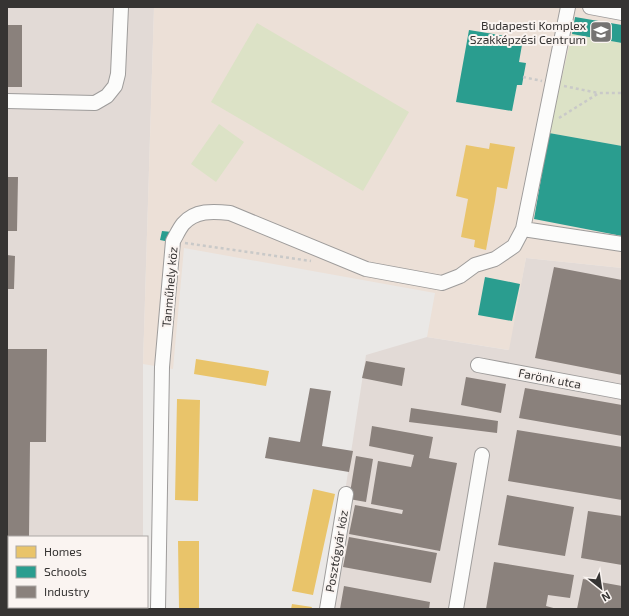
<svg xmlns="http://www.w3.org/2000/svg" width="629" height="616" font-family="'Exo 2',sans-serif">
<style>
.built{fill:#e2dad6}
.education{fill:#ece0d7}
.green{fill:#dce2c6}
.homes{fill:#e9c46a}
.schools{fill:#2a9d8f}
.industry{fill:#8a817c}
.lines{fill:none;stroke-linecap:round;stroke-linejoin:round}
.minor-casing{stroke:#9e9c9b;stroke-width:16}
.path{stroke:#c9c9c8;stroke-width:2.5;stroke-dasharray:3 3;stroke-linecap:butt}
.minor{stroke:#fcfcfb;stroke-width:14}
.labels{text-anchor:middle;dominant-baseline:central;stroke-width:4;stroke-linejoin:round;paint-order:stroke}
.poi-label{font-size:12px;fill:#363433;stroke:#faf4f1;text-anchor:end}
.street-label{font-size:12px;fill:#363433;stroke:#faf4f1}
</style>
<rect width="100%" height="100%" fill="#eae8e6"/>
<!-- built -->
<path class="built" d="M 7,7 L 154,7 L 143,364 L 143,537 L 9,537 L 9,607 L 143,607 L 143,609 L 7,609 Z
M 526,258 L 622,268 L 622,609 L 327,609 L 366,355 L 427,337 L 508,350 Z"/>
<!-- education -->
<path class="education" d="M 154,7 L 622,7 L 622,268 L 526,258 L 509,350 L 427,337 L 435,293 L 184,248 L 173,369 L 143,364 Z"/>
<!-- green -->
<path class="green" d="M 257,23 L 409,112 L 363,191 L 211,102 Z
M 572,34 L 622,43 L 622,146 L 549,133 Z
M 219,124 L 244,142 L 216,182 L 191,164 Z"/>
<!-- homes -->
<path class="homes" d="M 490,143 L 515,147 L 507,189 L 497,187 L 495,201 L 467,196 L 495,201 L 486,250 L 474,247 L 475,240 L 461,237 L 468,199 L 456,196 L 466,145 L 489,149 Z
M 196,359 L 269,371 L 266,386 L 194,374 Z
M 177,399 L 200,400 L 198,501 L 175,500 Z
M 313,489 L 335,494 L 313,595 L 292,591 Z
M 178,541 L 199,541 L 199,608 L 179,608 Z
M 292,604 L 312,607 L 311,609 L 291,609 Z"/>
<!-- schools -->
<path class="schools" d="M 575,17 L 622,25 L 622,43 L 572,34 Z
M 469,30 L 523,39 L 519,62 L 526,63 L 522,85 L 517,85 L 512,111 L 456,102 Z
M 549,133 L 622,146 L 622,236 L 534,219 Z
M 162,231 L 172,232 L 170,242 L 160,240 Z
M 485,277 L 520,284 L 512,321 L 478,315 Z"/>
<!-- industry -->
<path class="industry" d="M 7,25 L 22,25 L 22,87 L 7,87 Z
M 7,177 L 18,177 L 17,231 L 7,231 Z
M 7,255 L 15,256 L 14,289 L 7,289 Z
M 554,267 L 622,280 L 622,375 L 535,358 Z
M 7,349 L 47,349 L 46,442 L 30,442 L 29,537 L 9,537 L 9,578 L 7,578 Z
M 366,361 L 405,368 L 402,386 L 362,378 Z
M 466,377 L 506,384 L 501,413 L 461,405 Z
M 310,388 L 331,391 L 322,446 L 353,451 L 349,472 L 265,458 L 269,437 L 300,442 Z
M 525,388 L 622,405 L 622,436 L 519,418 Z
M 411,408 L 498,421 L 497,433 L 409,422 Z
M 372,426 L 433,437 L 429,458 L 457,463 L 440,551 L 349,534 L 355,505 L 402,514 L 403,510 L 371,504 L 378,461 L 411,467 L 414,455 L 369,446 Z
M 517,430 L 622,447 L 622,500 L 508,481 Z
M 356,456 L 373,459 L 366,502 L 349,499 Z
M 507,495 L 574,507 L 565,556 L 498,545 Z
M 588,511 L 622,516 L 622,565 L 581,558 Z
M 349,537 L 437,553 L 431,583 L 343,567 Z
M 494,562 L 574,575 L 570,598 L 548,595 L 546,606 L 557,609 L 486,609 Z
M 583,579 L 622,586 L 622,609 L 577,609 Z
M 344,586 L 430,602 L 429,609 L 340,609 Z"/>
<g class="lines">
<!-- minor casing -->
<g class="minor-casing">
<path id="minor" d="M 568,7 L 523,229 L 622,244
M 590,7 L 622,13
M 7,101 L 95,103 L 107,96 L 115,86 L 118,74 L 121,7
M 478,365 L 622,392
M 158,609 L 162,367 L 173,241 C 176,236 179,229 183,224 C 195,210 213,211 230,213 L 366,269 L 442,283 L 460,276 L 475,265 L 495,259 L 514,246 L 523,229
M 327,609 L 346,494
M 456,609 L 482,455"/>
</g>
<!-- path -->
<path class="path" d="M 523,77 L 542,81
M 564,86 L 598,93
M 559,118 L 599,93 L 622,93
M 185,243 L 311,261"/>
<!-- minor -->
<use href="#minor" class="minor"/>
</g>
<!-- icons -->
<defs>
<g id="school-square" transform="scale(1.15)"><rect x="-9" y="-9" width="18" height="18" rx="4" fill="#757372" stroke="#faf4f1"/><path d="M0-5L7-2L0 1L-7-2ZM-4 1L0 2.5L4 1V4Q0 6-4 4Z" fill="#fff"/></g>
</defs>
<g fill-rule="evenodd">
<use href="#school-square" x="601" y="32"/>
</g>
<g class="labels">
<!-- poi labels -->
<g class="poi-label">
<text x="586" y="25">Budapesti Komplex<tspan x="586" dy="14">Szakképzési Centrum</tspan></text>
</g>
<!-- street labels -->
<g class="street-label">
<text transform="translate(169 287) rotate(-85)">Tanműhely köz</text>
<text transform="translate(550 378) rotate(11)">Farönk utca</text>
<text transform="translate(336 551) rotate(-80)">Posztógyár köz</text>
</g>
</g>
<!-- border -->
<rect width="629" height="616" fill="none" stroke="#363433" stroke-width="16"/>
<!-- legend -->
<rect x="8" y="536" width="140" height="72" fill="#faf4f1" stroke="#aca7a5"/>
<rect x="16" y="546" width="20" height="12" fill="#e9c46a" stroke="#aca7a5"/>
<text x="44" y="556" font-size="12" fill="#363433">Homes</text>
<rect x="16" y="566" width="20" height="12" fill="#2a9d8f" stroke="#aca7a5"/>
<text x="44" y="576" font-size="12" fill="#363433">Schools</text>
<rect x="16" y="586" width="20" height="12" fill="#8a817c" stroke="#aca7a5"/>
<text x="44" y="596" font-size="12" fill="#363433">Industry</text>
<!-- north arrow -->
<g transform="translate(601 588) rotate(150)" stroke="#faf4f1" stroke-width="3" paint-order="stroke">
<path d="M0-3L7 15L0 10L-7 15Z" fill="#363433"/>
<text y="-6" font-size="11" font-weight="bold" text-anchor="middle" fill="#363433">N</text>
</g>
</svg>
